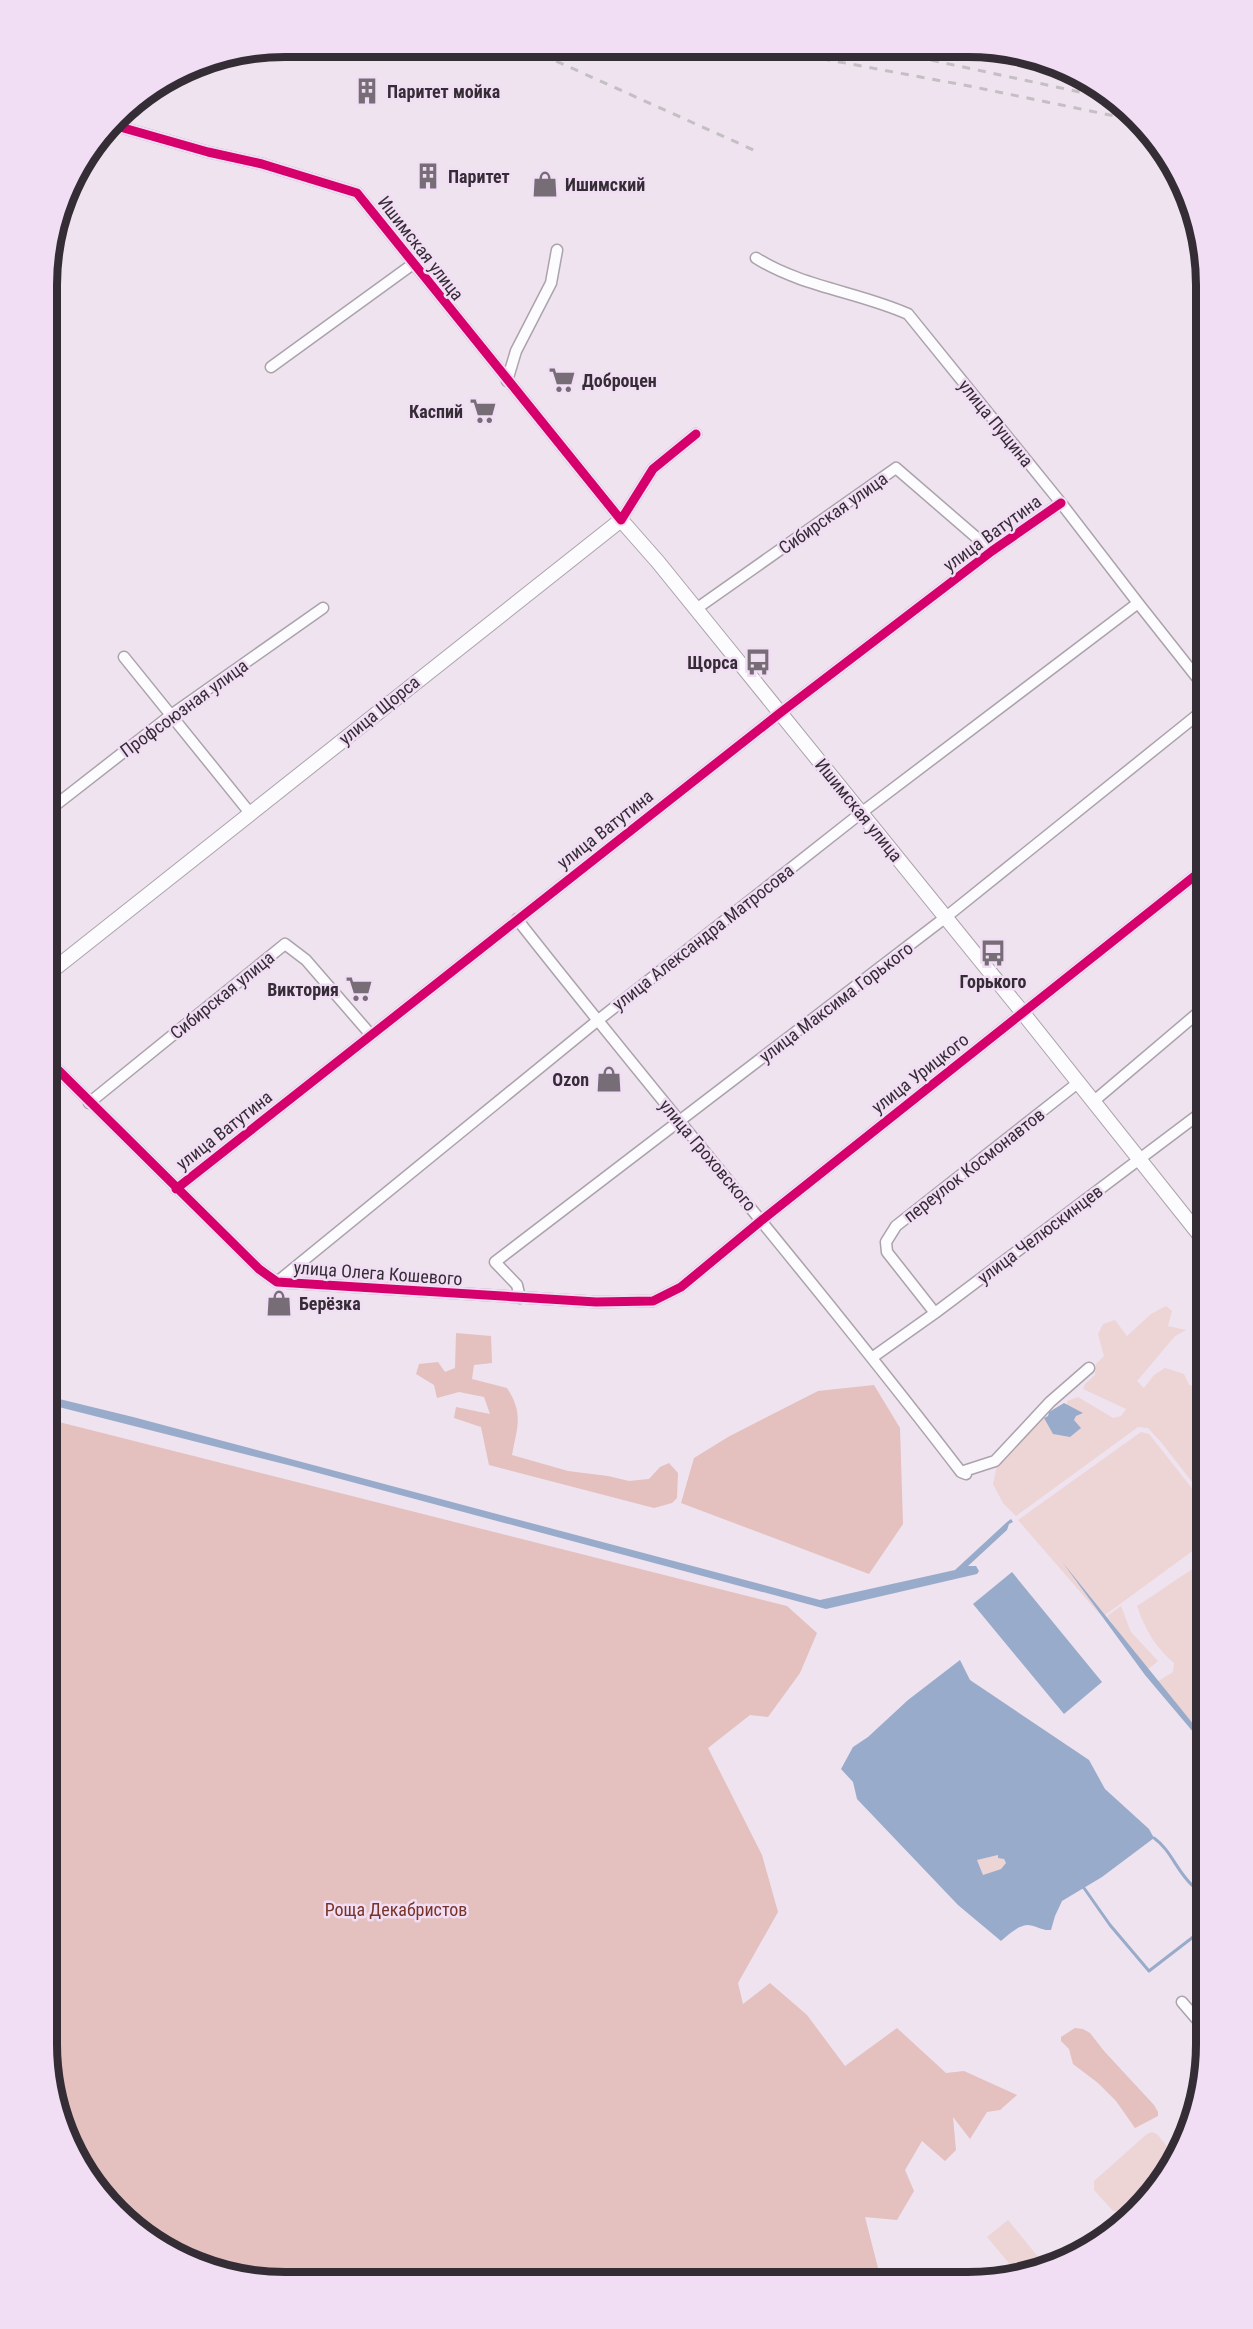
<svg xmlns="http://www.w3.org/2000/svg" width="1253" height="2329" font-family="'Roboto Condensed',sans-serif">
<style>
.green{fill:#edd4d5}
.forest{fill:#e4c0bf}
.water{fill:#99abca;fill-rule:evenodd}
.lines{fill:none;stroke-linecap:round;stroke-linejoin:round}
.stream{stroke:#99abca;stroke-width:3}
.minor-casing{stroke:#aba3ac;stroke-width:13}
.major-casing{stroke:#aba3ac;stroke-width:16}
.minor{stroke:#fcfbfd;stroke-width:10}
.major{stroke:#fcfbfd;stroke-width:14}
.rail{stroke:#c3bfc3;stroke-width:3;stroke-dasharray:8 8;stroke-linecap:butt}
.cycleway-casing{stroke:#f2def4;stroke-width:13}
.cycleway{stroke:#d6006c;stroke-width:9}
.labels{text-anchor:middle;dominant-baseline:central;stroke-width:5;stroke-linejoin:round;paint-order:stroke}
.poi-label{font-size:18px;font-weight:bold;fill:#352d35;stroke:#f2def4;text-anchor:start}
.street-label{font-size:18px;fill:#352d35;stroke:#f2def4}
.park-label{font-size:18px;fill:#773326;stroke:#f2def4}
.rim{fill:none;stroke:#352d35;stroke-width:8}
</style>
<rect width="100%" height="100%" fill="#eee3ef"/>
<!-- green -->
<path class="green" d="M 1166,1306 L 1172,1311 L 1168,1326 L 1186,1330 L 1175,1336 L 1137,1381 L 1144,1388 L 1154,1375 L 1165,1368 L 1184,1374 L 1189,1385 L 1202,1388 L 1206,1386 L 1206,1500 L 1161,1442 L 1148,1428 L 1138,1427 L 1016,1516 L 1003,1503 L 993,1484 L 997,1466 L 1038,1419 L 1044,1418 L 1054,1434 L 1081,1428 L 1074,1420 L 1076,1416 L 1082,1413 L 1067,1405 L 1067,1401 L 1078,1397 L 1113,1418 L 1121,1416 L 1126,1409 L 1083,1389 L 1085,1384 L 1095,1375 L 1096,1364 L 1104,1356 L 1098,1334 L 1103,1324 L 1115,1320 L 1127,1336 L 1151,1314 Z
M 1141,1432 L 1149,1434 L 1206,1506 L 1206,1541 L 1105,1615 L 1073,1576 L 1102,1617 L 1018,1520 Z
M 1206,1562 L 1206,1724 L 1194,1725 L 1157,1682 L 1173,1672 L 1174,1663 C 1155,1647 1145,1629 1137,1606 C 1161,1591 1182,1574 1206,1562 Z
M 1121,1606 L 1131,1632 L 1158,1661 L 1147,1670 L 1107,1616 Z
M 998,1855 L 1007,1862 L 1001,1869 L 983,1875 L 977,1860 Z
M 1152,2132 L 1157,2134 L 1175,2156 L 1166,2173 L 1123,2211 L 1113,2211 L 1094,2190 L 1094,2181 L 1147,2134 Z
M 1008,2220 L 1043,2263 L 1032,2272 L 1018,2274 L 987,2237 Z
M 938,2271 L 958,2271 L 985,2280 L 968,2282 L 912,2282 Z"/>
<!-- forest -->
<path class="forest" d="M 456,1333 L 491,1336 L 492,1363 L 474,1365 L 472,1379 L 507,1388 C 524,1414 517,1427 512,1455 L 568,1471 L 608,1476 L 629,1481 L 649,1479 L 660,1467 L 669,1463 L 678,1473 L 677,1498 L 672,1503 L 654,1508 L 489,1465 L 481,1427 L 454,1418 L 456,1407 L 490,1414 L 484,1397 L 459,1392 L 437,1398 L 434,1385 L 416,1374 L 419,1364 L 438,1362 L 445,1372 L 455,1368 Z
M 874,1385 L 900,1428 L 903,1524 L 869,1574 L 681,1503 L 694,1458 L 728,1437 L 818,1391 Z
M 47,1419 L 787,1606 L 817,1633 L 800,1673 L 768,1717 L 750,1715 L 708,1748 L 762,1855 L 778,1912 L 738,1983 L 743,2004 L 770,1983 L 807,2015 L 845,2066 L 897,2028 L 946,2073 L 964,2071 L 1017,2095 L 1000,2110 L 987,2112 L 970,2139 L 953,2117 L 956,2150 L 945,2161 L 922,2141 L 905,2170 L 914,2191 L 897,2220 L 865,2217 L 880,2276 L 871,2282 L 253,2280 L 193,2264 L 139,2233 L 96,2189 L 59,2121 L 47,2044 Z
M 1075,2028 L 1083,2029 L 1090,2033 L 1104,2051 L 1154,2105 L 1158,2112 L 1158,2116 L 1135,2128 L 1116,2101 L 1098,2083 L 1073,2064 L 1069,2049 L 1061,2041 L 1061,2037 Z"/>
<!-- water -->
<path class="water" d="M 47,1396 L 133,1417 L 820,1600 L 955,1570 L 1007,1522 L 1011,1519 L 1013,1522 L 1009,1524 L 1007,1530 L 968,1566 L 976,1566 L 979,1571 L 977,1574 L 826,1609 L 292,1466 L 47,1404 Z
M 1064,1403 L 1083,1413 L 1076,1416 L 1074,1420 L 1081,1428 L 1070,1437 L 1053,1434 L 1044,1418 L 1048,1416 L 1049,1412 Z
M 1063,1563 L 1194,1725 L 1206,1724 L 1206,1732 L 1202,1730 L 1194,1733 L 1145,1675 Z
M 1012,1572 L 1102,1682 L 1064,1714 L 973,1604 Z
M 960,1660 L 970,1680 L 1089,1760 L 1105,1789 L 1149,1829 L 1154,1838 L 1102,1877 L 1062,1901 L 1055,1916 L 1051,1930 C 1042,1931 1035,1925 1027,1925 C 1017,1926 1008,1935 1001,1941 L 958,1905 L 857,1799 L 853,1782 L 841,1769 L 853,1747 L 868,1737 L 908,1700 ZM 998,1855 L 998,1858 L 1004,1859 L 1006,1863 L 1001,1869 L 983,1875 L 977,1860 Z"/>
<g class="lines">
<!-- stream -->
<path class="stream" d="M 1154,1838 C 1171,1850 1177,1872 1193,1886 L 1206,1879
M 1084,1888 L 1110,1925 L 1149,1971 L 1197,1934"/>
<!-- minor casing -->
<g class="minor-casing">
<path id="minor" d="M 113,125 L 208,152 L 262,164 L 357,193 L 621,520 L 653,469 L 696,434
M 756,258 C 802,287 859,292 908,314 L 1061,503 L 1138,603 L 1206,689
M 271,367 L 413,264
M 507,381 L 516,351 L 551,283 L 557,250
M 696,609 L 896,468 L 992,551
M 124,657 L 250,813
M 48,811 L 171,715 L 323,608
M 517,919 C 663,1105 817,1284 961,1472 L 966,1474
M 48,1060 L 259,1269 L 277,1282 L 596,1302 L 653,1301 L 681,1287 L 762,1220 L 1206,867
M 1094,1101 L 1206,1006
M 89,1103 L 285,944 L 306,960 L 371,1035
M 176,1189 L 780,713 L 992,551 L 1061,503
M 277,1282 L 597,1021 L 861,813 L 1138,603
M 520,1298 L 517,1285 L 495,1262 L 946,917 L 1206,708
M 935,1313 L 887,1252 L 886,1242 L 896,1226 L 1079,1082
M 873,1357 L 935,1313 L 1206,1109
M 961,1472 L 995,1461 L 1050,1402 L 1089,1368
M 1182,2002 L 1206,2030"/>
</g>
<!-- major casing -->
<g class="major-casing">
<path id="major" d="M 48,974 L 621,520 L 658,562 L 1023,1013 L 1206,1243"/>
</g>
<!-- minor -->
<use href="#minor" class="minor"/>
<!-- major -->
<use href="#major" class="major"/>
<!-- rail -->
<path class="rail" d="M 527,48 L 758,152
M 775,50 L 969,86 L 1139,121
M 831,50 L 837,51
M 884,50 L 1117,100"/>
<!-- cycleway casing -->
<g class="cycleway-casing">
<path id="cycleway" d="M 113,125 L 208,152 L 262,164 L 357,193 L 621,520 L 653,469 L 696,434
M 48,1060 L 259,1269 L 277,1282 L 596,1302 L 653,1301 L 681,1287 L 762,1220 L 1206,867
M 176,1189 L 780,713 L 992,551 L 1061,503"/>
</g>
<!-- cycleway -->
<use href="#cycleway" class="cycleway"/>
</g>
<!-- icons -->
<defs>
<g id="building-bare" transform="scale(2.07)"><path d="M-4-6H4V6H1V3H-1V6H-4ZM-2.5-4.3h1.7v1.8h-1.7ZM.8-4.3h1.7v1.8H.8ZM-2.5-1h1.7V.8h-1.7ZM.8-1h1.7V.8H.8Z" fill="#766d76" stroke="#f2def4" stroke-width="2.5" paint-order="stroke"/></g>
<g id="shop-bare" transform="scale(2.07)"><path d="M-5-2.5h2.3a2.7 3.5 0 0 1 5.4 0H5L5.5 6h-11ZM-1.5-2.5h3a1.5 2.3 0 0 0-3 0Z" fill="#766d76" stroke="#f2def4" stroke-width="2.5" paint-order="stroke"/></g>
<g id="supermarket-bare" transform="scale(2.07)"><path d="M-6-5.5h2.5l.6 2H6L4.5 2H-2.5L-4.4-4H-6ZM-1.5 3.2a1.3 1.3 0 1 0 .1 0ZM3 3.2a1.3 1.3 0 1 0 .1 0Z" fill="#766d76" stroke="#f2def4" stroke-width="2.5" paint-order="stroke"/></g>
<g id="bus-bare" transform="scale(2.07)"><path d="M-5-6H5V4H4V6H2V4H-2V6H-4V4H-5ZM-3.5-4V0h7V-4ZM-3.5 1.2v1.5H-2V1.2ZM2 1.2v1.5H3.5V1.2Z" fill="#766d76" stroke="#f2def4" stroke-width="2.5" paint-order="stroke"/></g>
</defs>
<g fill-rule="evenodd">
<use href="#building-bare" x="367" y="91"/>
<use href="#building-bare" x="428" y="176"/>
<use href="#shop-bare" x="545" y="184"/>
<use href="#supermarket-bare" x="562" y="380"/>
<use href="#supermarket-bare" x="483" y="411"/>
<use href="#bus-bare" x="758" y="662"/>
<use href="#bus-bare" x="993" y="953"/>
<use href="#supermarket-bare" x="359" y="989"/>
<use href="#shop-bare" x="609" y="1079"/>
<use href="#shop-bare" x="279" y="1303"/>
</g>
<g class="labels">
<!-- poi labels -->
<g class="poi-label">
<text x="387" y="91">Паритет мойка</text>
<text x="448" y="176">Паритет</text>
<text x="565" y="184">Ишимский</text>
<text x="582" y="380">Доброцен</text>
<text x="463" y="411" text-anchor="end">Каспий</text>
<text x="738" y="662" text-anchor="end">Щорса</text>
<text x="993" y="981" text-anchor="middle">Горького</text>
<text x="339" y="989" text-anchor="end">Виктория</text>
<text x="589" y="1079" text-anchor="end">Ozon</text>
<text x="299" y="1303">Берёзка</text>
</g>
<!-- street labels -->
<g class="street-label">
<text transform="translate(421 248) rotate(52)">Ишимская улица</text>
<text transform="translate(996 423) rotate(51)">улица Пущина</text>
<text transform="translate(833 513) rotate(-35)">Сибирская улица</text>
<text transform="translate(992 533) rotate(-36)">улица Ватутина</text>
<text transform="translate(184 708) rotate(-36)">Профсоюзная улица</text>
<text transform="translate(379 710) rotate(-39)">улица Щорса</text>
<text transform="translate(859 810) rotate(51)">Ишимская улица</text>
<text transform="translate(605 829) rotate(-38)">улица Ватутина</text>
<text transform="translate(703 937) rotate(-38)">улица Александра Матросова</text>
<text transform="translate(222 995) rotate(-39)">Сибирская улица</text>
<text transform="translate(836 1002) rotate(-37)">улица Максима Горького</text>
<text transform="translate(920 1073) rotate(-38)">улица Урицкого</text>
<text transform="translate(224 1130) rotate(-38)">улица Ватутина</text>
<text transform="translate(708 1155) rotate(50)">улица Гроховского</text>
<text transform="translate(974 1165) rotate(-38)">переулок Космонавтов</text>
<text transform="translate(1040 1234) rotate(-37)">улица Челюскинцев</text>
<text transform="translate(378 1273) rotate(4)">улица Олега Кошевого</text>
</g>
<!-- park labels -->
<g class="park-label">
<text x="396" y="1909">Роща Декабристов</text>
</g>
</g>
<!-- crop -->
<path d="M0 0H1253V2329H0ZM285 57H968A228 228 0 0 1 1196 285V2044A228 228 0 0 1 968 2272H285A228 228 0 0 1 57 2044V285A228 228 0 0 1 285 57Z" fill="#f2def4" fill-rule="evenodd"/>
<path class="rim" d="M285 57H968A228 228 0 0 1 1196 285V2044A228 228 0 0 1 968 2272H285A228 228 0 0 1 57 2044V285A228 228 0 0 1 285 57Z"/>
</svg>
